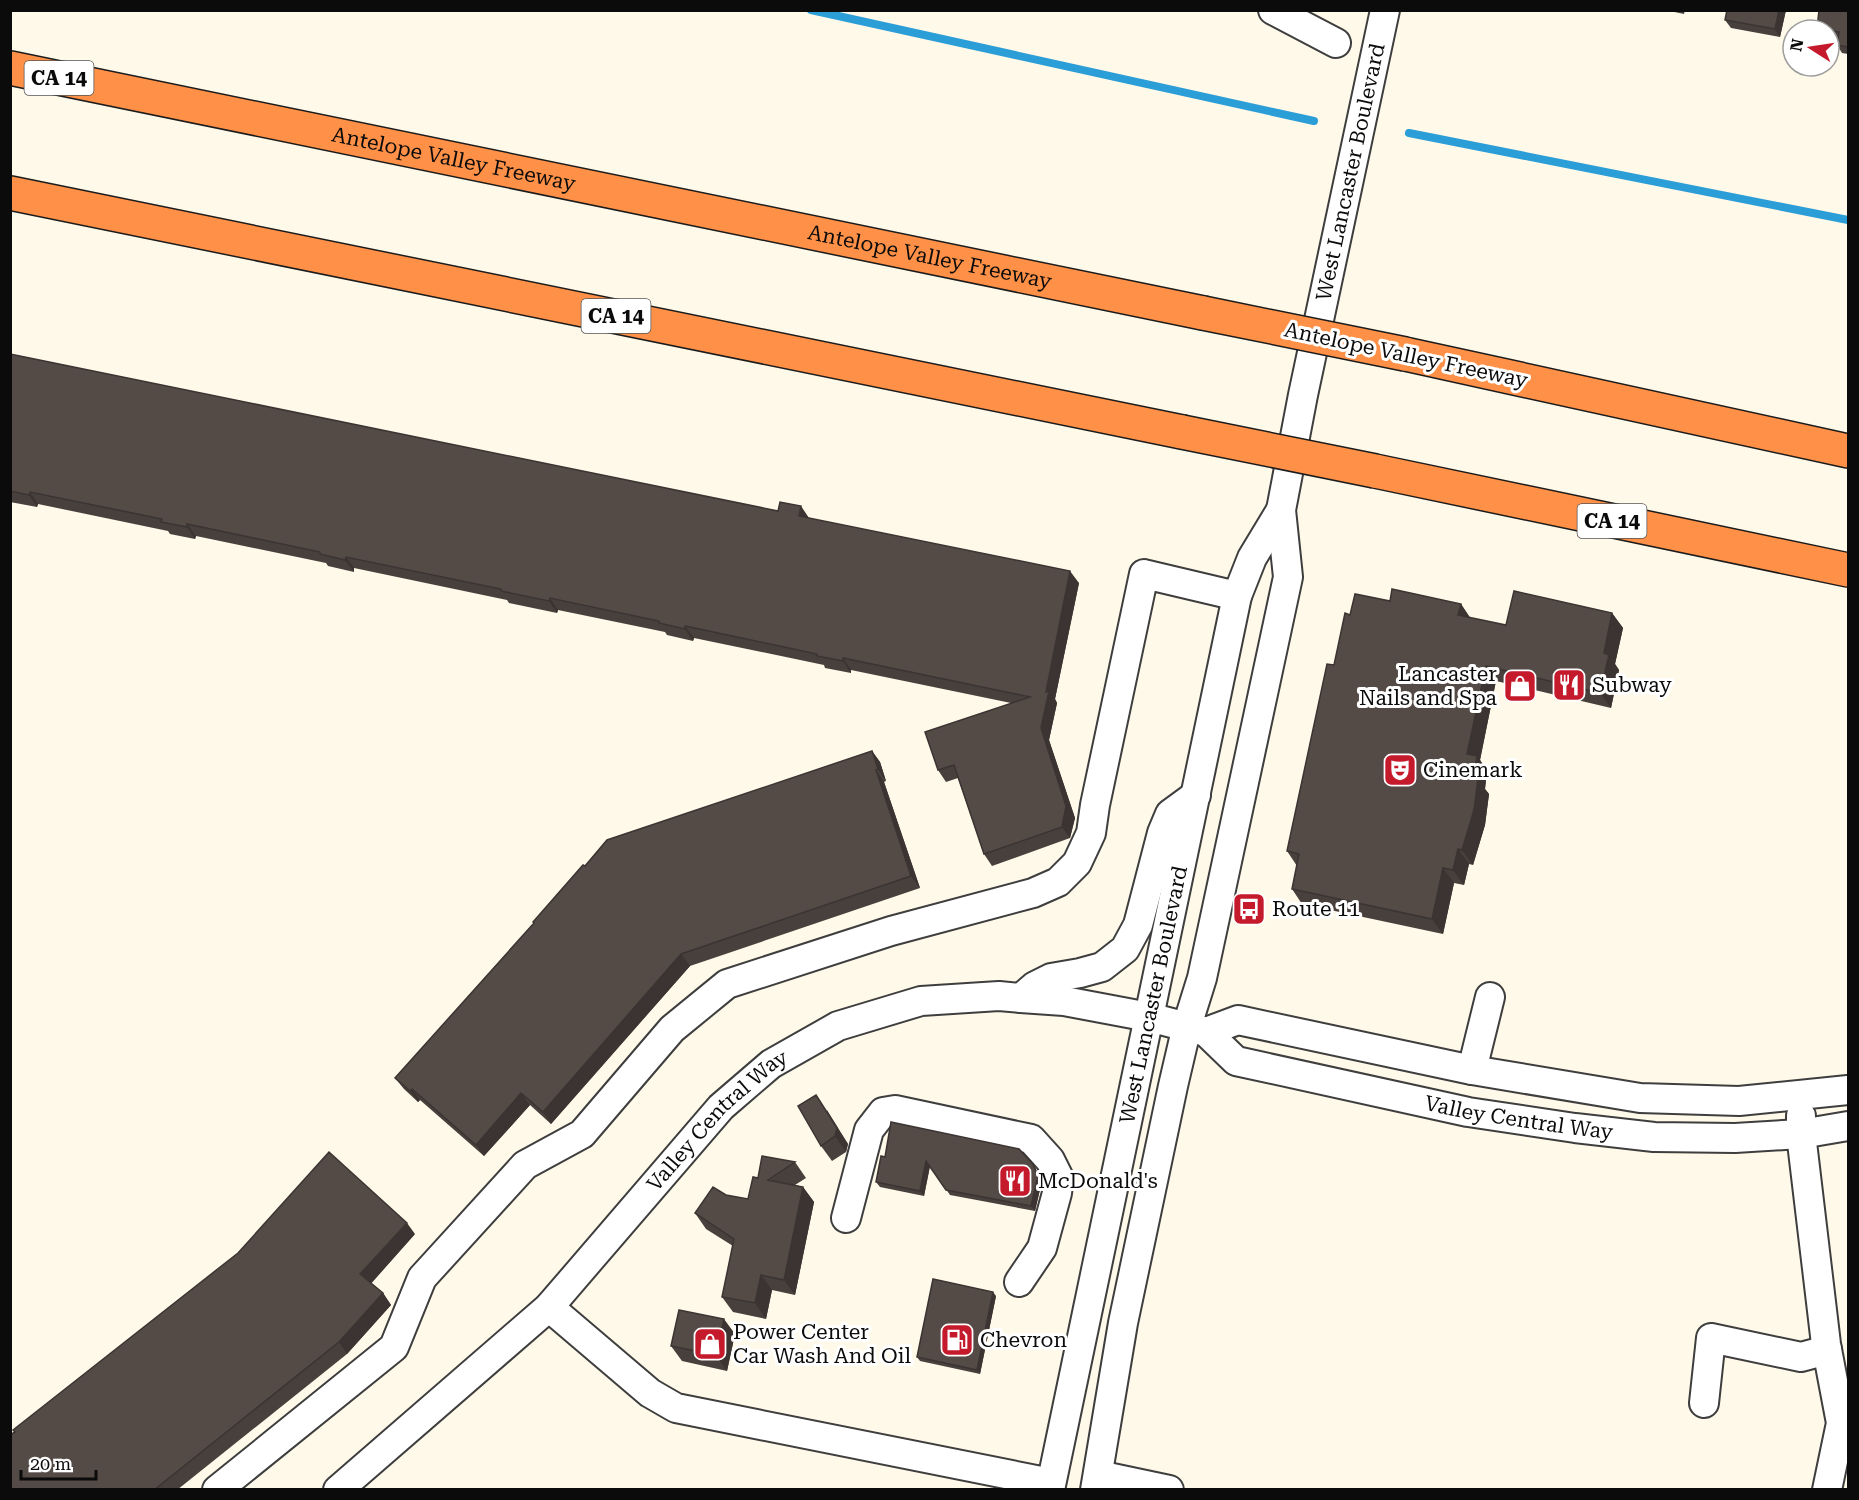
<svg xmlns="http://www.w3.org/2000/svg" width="1859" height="1500" font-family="'Roboto Serif',serif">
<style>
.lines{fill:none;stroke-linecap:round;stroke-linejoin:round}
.stream{stroke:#2b9dd7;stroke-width:8}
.minor-casing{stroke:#3e3e3e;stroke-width:32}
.highway-casing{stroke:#1c1c1c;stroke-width:36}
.minor{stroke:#fff;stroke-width:28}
.highway{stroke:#ff9047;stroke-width:33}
.highway-bridge-casing{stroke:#1c1c1c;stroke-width:36;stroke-linecap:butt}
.highway-bridge{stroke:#ff9047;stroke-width:33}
.wall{fill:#48403d}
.shaded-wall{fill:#3b3432}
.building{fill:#544b47;stroke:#3b3432;stroke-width:1.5}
.labels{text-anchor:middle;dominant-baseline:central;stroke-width:6;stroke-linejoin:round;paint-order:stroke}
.shield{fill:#fff;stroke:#545454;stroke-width:1.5}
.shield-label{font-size:20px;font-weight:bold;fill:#0b0b0b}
.street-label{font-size:21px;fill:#0b0b0b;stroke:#fff}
.poi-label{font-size:21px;fill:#0b0b0b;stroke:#fff;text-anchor:start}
</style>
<rect width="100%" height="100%" fill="#fff9e9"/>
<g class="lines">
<!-- stream -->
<path class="stream" d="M 811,10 L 1314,121
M 1409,133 L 1848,220"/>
<!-- minor casing -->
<g class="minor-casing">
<g id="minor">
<path d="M 1273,10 L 1336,43"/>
<path d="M 1021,998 L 1035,986 L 1051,978 L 1080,973 L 1102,967 L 1125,949 L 1138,925 L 1162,833 L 1170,814 L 1196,795"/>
<path d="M 1206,1032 L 1238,1020 L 1472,1070 L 1640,1098 L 1739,1101 L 1848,1090"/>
<path d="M 1472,1070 L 1490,997"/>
<path d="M 1801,1116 L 1801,1134 L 1826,1344 L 1841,1423 L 1827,1490"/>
<path d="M 846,1218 L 869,1130 L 883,1112 L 895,1110 L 1031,1139 L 1050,1160 L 1059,1178 L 1057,1193 L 1042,1248 L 1019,1282"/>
<path d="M 549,1307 L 650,1393 L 676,1408 L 1051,1483"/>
<path d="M 1704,1403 L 1711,1338 L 1801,1357 L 1827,1350"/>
<path d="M 1098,1475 L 1169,1490"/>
<path d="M 217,1490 L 394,1347 L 422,1278 L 525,1165 L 582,1134 L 672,1029 L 727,984 L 891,931 L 1033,893 L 1058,882 L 1077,863 L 1091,833 L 1095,805 L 1144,574 L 1237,596"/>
<path id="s1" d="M 338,1490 L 549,1307 L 721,1107 L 771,1064 L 838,1026 L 921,1001 L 999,996 L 1021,998 L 1064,1001 L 1149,1017 L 1206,1032 L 1236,1061 L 1468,1112 L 1575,1128 L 1654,1137 L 1735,1138 L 1801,1134 L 1848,1126"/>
<path id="s2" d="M 1050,1490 L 1237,596 L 1252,558 L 1281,510"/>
<path id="s3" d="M 1095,1490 L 1123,1323 L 1173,1086 L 1187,1026 L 1202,978 L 1288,577 L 1281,510 L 1303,395 L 1385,10"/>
</g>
</g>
<!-- highway casing -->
<g class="highway-casing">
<g id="highway">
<path id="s4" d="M 10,68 L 1203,313"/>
<path d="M 10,193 L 1182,432"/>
<path d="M 1405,354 L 1848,451"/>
<path d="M 1375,471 L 1848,570"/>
</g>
</g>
<!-- minor -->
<use href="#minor" class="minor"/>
<!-- highway -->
<use href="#highway" class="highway"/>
<!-- highway-bridge casing -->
<g class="highway-bridge-casing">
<path id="highway-bridge" d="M 1203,313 L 1405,354
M 1182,432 L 1375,471"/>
</g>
<!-- highway-bridge -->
<use href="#highway-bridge" class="highway-bridge"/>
</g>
<!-- wall -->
<path class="wall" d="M 1665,10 L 1685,10 L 1684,14 Z
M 1786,10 L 1780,37 L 1731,28 L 1725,20 Z
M 1848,10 L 1848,54 L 1842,53 L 1837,45 L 1838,39 L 1829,38 L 1829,30 L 1817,30 L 1817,29 Z
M 10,354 L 808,518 L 1079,583 L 1055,699 L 1057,703 L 1049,740 L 1075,818 L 1070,838 L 992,866 L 984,854 L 958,778 L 946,782 L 938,770 L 1011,703 L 851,670 L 851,673 L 825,668 L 824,665 L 694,638 L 693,641 L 667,635 L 665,632 L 558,610 L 557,613 L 509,603 L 507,600 L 354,568 L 354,572 L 328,566 L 326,563 L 196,536 L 195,539 L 170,534 L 168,531 L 38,504 L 37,507 L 10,502 Z
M 1390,601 L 1461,604 L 1470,618 L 1506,625 L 1612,613 L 1623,628 L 1615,664 L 1619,670 L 1611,708 L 1496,681 L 1480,760 L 1487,771 L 1485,789 L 1489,794 L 1485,825 L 1473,865 L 1469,864 L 1464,885 L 1454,883 L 1443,934 L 1302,904 L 1292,889 L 1297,866 L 1287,851 L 1334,665 L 1350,615 Z
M 872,751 L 880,762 L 886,781 L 884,782 L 920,888 L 690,966 L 551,1124 L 530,1105 L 484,1156 L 420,1100 L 418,1102 L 404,1089 L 395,1078 L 585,866 Z
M 827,1110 L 848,1144 L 846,1152 L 832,1161 L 821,1146 Z
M 881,1156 L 1033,1164 L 1042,1181 L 1035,1211 L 950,1195 L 930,1166 L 924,1196 L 880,1187 L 876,1182 Z
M 795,1162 L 806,1178 L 795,1185 L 803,1187 L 814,1202 L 795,1295 L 772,1290 L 766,1319 L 733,1312 L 722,1297 L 733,1246 L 706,1229 L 695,1213 L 726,1195 L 748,1199 L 758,1178 Z
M 415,1234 L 371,1283 L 383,1293 L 391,1305 L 347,1354 L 177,1490 L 10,1490 Z
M 996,1296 L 980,1374 L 920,1361 L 917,1357 Z
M 735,1334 L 727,1371 L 682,1361 L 671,1346 Z"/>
<!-- shaded-wall -->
<path class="shaded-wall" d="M 1779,10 L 1786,10 L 1780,37 L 1775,29 Z
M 30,492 L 38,504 L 37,507 L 29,495 Z
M 801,506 L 809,518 L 799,516 Z
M 187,524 L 196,536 L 195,539 L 187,527 Z
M 346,557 L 354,568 L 354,572 L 345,560 Z
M 1070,571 L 1079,583 L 1055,699 L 1057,703 L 1049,740 L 1075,818 L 1070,838 L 1062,827 L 1041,728 L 1046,692 Z
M 550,598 L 558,610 L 557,613 L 549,601 Z
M 1461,604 L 1471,619 L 1458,615 Z
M 1612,613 L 1623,628 L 1615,664 L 1619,670 L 1611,708 L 1600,693 L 1604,653 Z
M 685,626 L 694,638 L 693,641 L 685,629 Z
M 843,658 L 851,670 L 851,673 L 843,661 Z
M 1486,666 L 1496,681 L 1480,760 L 1487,771 L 1485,789 L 1489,794 L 1485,825 L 1473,865 L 1462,850 L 1474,778 L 1467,754 Z
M 872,751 L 880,762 L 886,781 L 878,769 Z
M 876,770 L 884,782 L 920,888 L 911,876 Z
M 1458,849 L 1469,864 L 1464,885 L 1453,870 Z
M 1443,868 L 1454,883 L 1443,934 L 1432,919 Z
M 681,954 L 690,966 L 551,1124 L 543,1112 Z
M 412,1089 L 420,1100 L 418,1102 L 410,1091 Z
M 521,1093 L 530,1105 L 484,1156 L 476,1145 Z
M 816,1095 L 848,1144 L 846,1152 L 835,1136 Z
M 926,1161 L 930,1166 L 924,1196 L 920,1191 Z
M 1033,1164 L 1042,1181 L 1035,1211 L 1031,1206 Z
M 803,1187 L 814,1202 L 795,1295 L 784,1280 Z
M 407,1223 L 415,1234 L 369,1286 L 360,1274 Z
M 761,1275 L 772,1290 L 766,1319 L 755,1303 Z
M 993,1292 L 996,1296 L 980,1374 L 977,1370 Z
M 383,1293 L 391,1305 L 347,1354 L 339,1342 Z
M 724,1319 L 735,1334 L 727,1371 L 716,1355 Z"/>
<!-- building -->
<path class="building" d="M 1727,10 L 1779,10 L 1775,29 L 1725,20 Z
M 1819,10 L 1848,10 L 1848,47 L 1837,45 L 1839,32 L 1817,29 Z
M 10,354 L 778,511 L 780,502 L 801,506 L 799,516 L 1070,571 L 1046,692 L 1049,691 L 1041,728 L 1066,806 L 1062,827 L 984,854 L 954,765 L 938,770 L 925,732 L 1030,697 L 843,658 L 843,661 L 817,656 L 817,654 L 685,626 L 685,629 L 659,623 L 659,621 L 550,598 L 549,601 L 501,591 L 501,589 L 346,557 L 345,560 L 320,554 L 320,552 L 187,524 L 187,527 L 161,522 L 162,519 L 30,492 L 29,495 L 10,491 Z
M 1392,589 L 1461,604 L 1458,615 L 1506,625 L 1514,591 L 1612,613 L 1604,653 L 1609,655 L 1600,693 L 1486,666 L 1467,754 L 1477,756 L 1474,778 L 1478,779 L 1474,810 L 1462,850 L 1458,849 L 1453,870 L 1443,868 L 1432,919 L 1292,889 L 1299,854 L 1287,851 L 1327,664 L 1334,665 L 1345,613 L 1350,615 L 1355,594 L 1390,601 Z
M 872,751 L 878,769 L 876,770 L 911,876 L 681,954 L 543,1112 L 521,1093 L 476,1145 L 412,1089 L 410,1091 L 395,1078 L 534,923 L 533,922 L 583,865 L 585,866 L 607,840 Z
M 816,1095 L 837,1128 L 835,1136 L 821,1146 L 798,1106 Z
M 891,1122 L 1019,1149 L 1033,1164 L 1038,1176 L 1031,1206 L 946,1190 L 926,1161 L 920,1191 L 876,1182 L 881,1156 L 885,1157 Z
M 329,1152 L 407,1223 L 360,1274 L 383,1293 L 339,1342 L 154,1490 L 10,1490 L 10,1435 L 15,1432 L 13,1430 L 238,1253 Z
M 762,1156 L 795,1162 L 768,1180 L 803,1187 L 784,1280 L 761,1275 L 755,1303 L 722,1297 L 734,1239 L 695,1213 L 713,1187 L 726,1195 L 748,1199 L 753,1177 L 758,1178 Z
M 933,1279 L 993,1292 L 977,1370 L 917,1357 Z
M 679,1310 L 724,1319 L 716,1355 L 671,1346 Z"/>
<!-- icons -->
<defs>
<g id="restaurant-square" transform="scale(1.725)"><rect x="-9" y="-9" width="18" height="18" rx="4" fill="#c41a2c" stroke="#fff"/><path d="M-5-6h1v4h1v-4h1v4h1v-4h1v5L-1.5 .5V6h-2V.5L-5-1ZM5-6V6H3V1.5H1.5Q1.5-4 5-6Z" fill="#fff"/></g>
<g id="shop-square" transform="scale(1.725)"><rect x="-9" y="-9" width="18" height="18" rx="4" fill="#c41a2c" stroke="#fff"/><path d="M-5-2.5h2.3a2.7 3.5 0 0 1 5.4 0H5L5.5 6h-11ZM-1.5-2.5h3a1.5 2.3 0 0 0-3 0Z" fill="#fff"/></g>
<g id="theatre-square" transform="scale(1.725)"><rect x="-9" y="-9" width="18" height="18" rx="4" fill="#c41a2c" stroke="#fff"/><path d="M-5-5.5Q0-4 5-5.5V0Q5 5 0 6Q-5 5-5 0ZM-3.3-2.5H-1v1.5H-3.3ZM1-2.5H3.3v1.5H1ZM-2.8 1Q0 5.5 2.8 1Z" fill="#fff"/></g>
<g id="bus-square" transform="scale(1.725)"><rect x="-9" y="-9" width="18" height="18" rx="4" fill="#c41a2c" stroke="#fff"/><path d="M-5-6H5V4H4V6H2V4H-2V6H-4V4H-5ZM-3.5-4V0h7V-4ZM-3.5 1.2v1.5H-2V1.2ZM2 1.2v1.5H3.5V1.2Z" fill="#fff"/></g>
<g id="fuel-square" transform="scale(1.725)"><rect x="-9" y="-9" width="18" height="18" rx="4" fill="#c41a2c" stroke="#fff"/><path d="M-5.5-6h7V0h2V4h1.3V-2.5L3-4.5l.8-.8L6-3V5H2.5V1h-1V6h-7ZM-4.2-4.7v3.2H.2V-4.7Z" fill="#fff"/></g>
</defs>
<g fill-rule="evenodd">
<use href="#restaurant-square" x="1569" y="685"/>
<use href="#shop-square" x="1520" y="686"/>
<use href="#theatre-square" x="1400" y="770"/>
<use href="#bus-square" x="1249" y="909"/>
<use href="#restaurant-square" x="1015" y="1181"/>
<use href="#fuel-square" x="957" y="1340"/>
<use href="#shop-square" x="710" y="1344"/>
</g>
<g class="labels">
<!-- shield labels -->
<g class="shield">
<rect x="24.5" y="61" width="69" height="34" rx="4.5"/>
<rect x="581.5" y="299" width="69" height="34" rx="4.5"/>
<rect x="1577.5" y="504" width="69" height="34" rx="4.5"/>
</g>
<g class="shield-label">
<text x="59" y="78">CA 14</text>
<text x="616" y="316">CA 14</text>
<text x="1612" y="521">CA 14</text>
</g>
<!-- street labels -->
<g class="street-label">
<text stroke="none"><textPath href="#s4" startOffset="453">Antelope Valley Freeway</textPath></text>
<text stroke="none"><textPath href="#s3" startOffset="1346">West Lancaster Boulevard</textPath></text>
<text stroke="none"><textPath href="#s4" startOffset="939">Antelope Valley Freeway</textPath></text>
<text transform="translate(1406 355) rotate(12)">Antelope Valley Freeway</text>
<text stroke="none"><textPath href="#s2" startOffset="506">West Lancaster Boulevard</textPath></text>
<text stroke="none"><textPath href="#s1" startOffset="1392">Valley Central Way</textPath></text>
<text stroke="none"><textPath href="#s1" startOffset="531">Valley Central Way</textPath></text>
</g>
<!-- poi labels -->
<g class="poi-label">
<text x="1497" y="674" text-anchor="end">Lancaster<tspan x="1497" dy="24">Nails and Spa</tspan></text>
<text x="1592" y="685">Subway</text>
<text x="1423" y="770">Cinemark</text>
<text x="1272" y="909">Route 11</text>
<text x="1038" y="1181">McDonald's</text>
<text x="733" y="1332">Power Center<tspan x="733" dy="24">Car Wash And Oil</tspan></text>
<text x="980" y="1340">Chevron</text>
</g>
</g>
<!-- border -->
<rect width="1859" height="1500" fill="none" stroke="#0b0b0b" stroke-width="24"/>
<!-- north arrow -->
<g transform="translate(1811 48) rotate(282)"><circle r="28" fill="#ffffff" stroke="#9d9d9d" stroke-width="1.5"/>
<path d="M0-4.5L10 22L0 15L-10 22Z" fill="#c41a2c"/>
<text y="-9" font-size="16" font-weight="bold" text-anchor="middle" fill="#0b0b0b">N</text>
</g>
<!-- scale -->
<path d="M21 1470v9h75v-9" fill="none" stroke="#0b0b0b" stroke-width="3"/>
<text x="30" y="1470" font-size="18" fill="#0b0b0b" stroke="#ffffff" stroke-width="4.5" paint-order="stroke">20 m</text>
</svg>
